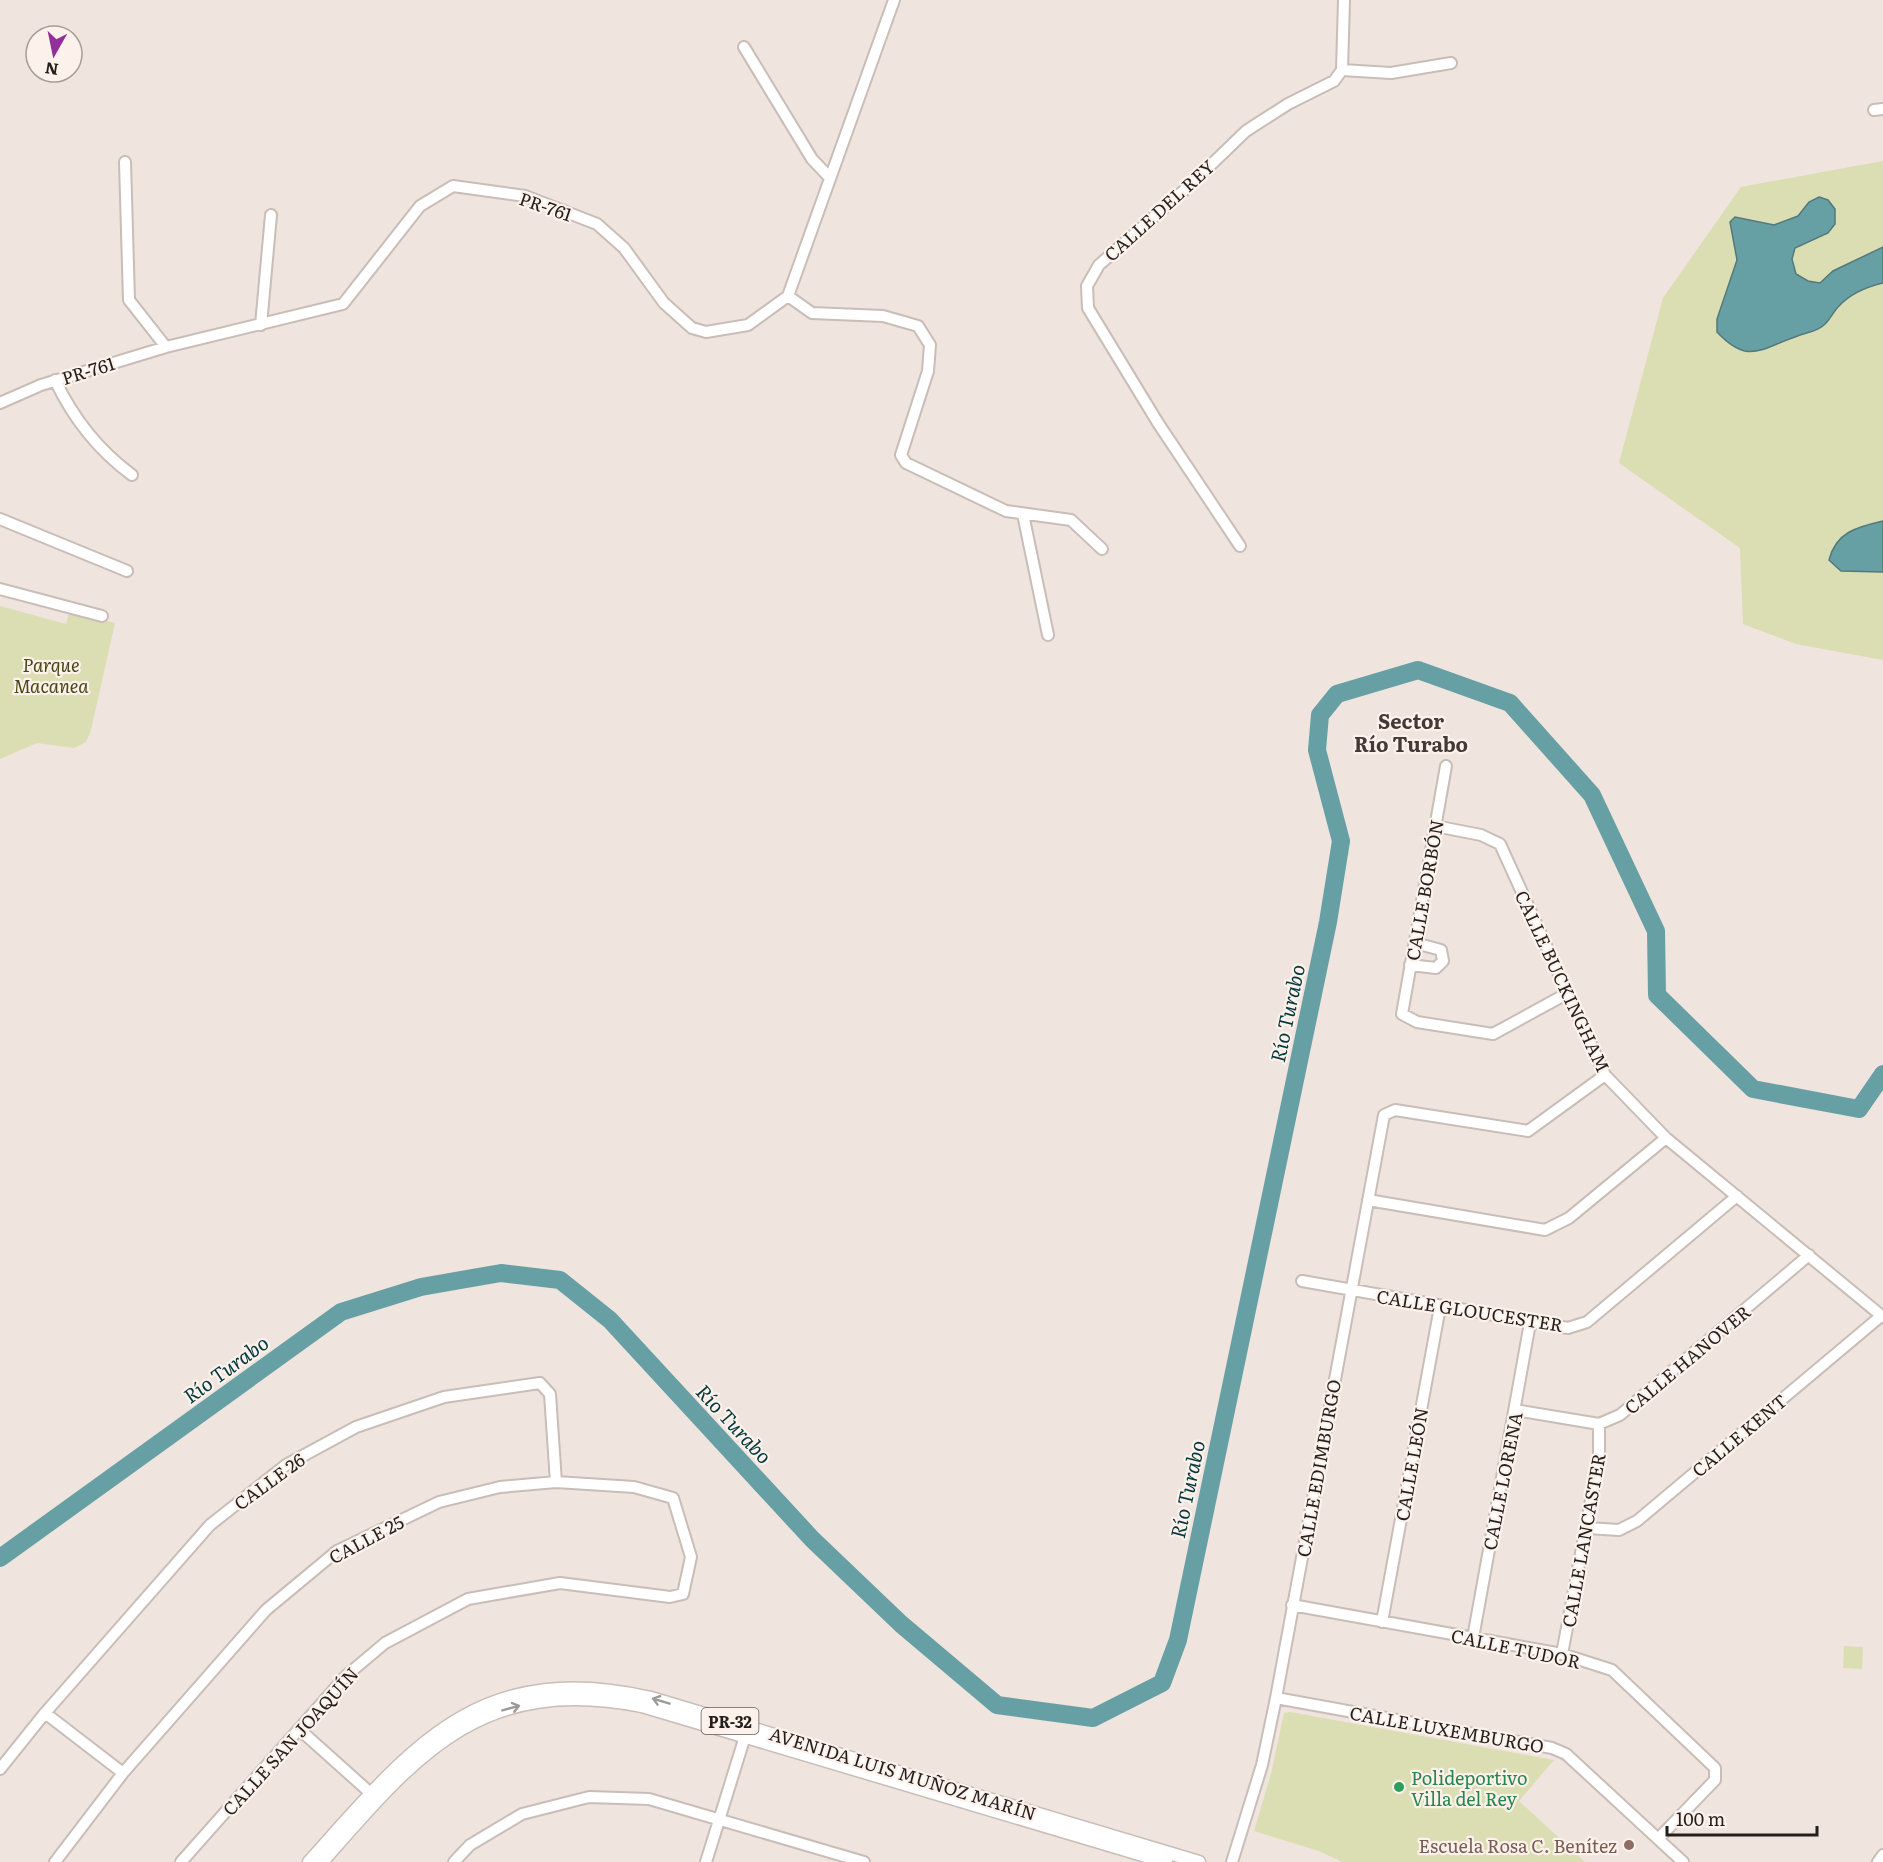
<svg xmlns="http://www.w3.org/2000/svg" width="1883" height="1862" font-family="Literata,serif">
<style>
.green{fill:#dbddb3}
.water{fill:#67a0a4;stroke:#53797b;stroke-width:1.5}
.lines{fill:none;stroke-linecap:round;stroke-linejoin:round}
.river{stroke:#67a0a4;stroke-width:18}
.minor-casing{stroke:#c8bdb7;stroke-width:14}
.major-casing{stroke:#c8bdb7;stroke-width:15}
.minor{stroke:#fff;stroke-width:10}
.major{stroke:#fff;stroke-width:12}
.oneway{stroke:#9c9a99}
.leisure-dot{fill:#2e9e5b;stroke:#fdf1eb;stroke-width:2}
.education-dot{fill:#8d6e63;stroke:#fdf1eb;stroke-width:2}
.labels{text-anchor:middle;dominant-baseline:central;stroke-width:4.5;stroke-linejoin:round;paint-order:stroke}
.shield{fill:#fdf1eb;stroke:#645e5a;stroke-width:1.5}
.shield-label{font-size:16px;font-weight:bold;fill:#231f1c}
.street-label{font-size:18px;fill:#231f1c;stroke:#fdf1eb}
.park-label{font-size:18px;font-style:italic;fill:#464713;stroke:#fdf1eb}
.leisure-label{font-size:18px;fill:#27864d;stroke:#fdf1eb;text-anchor:start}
.education-label{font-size:18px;fill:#785e54;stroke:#fdf1eb;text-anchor:end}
.neighbourhood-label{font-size:20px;font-weight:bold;fill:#433a36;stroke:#fdf1eb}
.water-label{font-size:20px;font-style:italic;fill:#00393d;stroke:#fdf1eb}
</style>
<rect width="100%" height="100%" fill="#efe4de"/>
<!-- green -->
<path class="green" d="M 1883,161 L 1883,660 L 1796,644 L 1743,624 L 1740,548 L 1619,463 L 1663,298 L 1741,187 Z
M 0,606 L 66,624 L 70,611 L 115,623 L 91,730 L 86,742 L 74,748 L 37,743 L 0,759 Z
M 1844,1646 L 1863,1647 L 1862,1669 L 1843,1668 Z
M 1290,1712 L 1554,1760 L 1519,1801 L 1585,1862 L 1342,1862 L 1319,1851 L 1254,1831 L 1271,1774 L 1284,1713 Z"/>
<!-- water -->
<path class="water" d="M 1819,197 L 1828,200 L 1835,209 L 1835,224 L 1828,233 L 1795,248 L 1792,259 L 1796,274 L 1808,281 L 1820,283 L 1833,271 L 1883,247 L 1883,283 C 1866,287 1851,293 1839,306 C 1833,312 1830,320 1824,325 C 1815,333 1806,332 1795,337 C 1760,349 1748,365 1717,332 L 1717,319 L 1737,260 L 1730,222 L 1735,217 L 1774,225 L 1798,216 L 1809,202 Z
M 1883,521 L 1883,572 L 1841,571 L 1829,560 C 1836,532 1857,527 1883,521 Z"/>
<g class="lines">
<!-- river -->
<path class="river" d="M 0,1558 L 341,1312 L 421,1287 L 501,1273 L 560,1280 L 610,1320 L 812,1539 L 901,1624 L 997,1705 L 1093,1718 L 1162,1683 L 1178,1640 L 1328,922 L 1341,841 L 1317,750 L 1320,715 L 1337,694 L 1418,670 L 1510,703 L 1592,795 L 1656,931 L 1657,995 L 1753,1089 L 1859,1109 L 1883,1074"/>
<!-- minor casing -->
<g class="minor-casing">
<path id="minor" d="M 744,47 L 812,159 L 830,178
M 1342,70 L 1391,73 L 1451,63
M 1874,110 L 1883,109
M 125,162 L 129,300 L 166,347
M 788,296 L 812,313 L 883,316 L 918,326 L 930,345 L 928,371 L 901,455 L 906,463 L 1006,511 L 1071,520 L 1102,549
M 261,325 L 271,215
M 55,380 C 73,418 98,450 132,475
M 0,403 L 41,385 L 166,347 L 343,304 L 420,206 L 453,186 L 525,196 L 597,224 L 624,248 L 664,303 L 692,328 L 706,332 L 748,325 L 788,296 L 894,0
M 1023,514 L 1048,635
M 0,519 L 127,571
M 1240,546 L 1158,423 L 1088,308 L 1087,286 L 1099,265 L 1188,187 L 1246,131 L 1288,104 L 1334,81 L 1342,70 L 1344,0
M 0,589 L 102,616
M 1446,766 L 1402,1014 L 1417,1022 L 1493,1034 L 1568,993
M 1435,826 L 1481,835 L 1500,844 L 1605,1075 L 1666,1138 L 1883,1317
M 1410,965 L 1436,968 L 1443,961 L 1441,950 L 1415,943
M 1368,1200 L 1545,1230 L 1569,1218 L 1666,1138
M 1302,1281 L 1568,1328 L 1587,1322 L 1737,1196
M 1515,1410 L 1599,1424 L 1620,1415 L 1809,1255
M 1587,1528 L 1619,1530 L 1637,1521 L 1881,1316
M 1292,1605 L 1562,1654 L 1612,1670 L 1715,1768 L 1715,1780 L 1658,1839
M 1382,1622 L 1440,1307
M 1473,1638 L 1530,1323
M 1562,1654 L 1599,1458 L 1599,1424
M 1276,1698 L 1552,1748 L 1566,1754 L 1683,1862
M 45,1713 L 123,1773
M 299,1729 L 376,1798
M 0,1769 L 45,1713 L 210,1525 L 286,1465 L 356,1427 L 444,1397 L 540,1383 L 550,1394 L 556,1482
M 55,1862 L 123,1773 L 266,1610 L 337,1551 L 439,1502 L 500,1487 L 556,1482 L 634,1487 L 673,1498 L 691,1557 L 683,1594 L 670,1597 L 560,1583 L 468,1599 L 385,1643 L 347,1675 L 181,1862
M 454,1862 L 470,1845 L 522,1814 L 589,1797 L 649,1799 L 864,1862
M 706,1862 L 747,1730
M 1232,1862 L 1262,1765 L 1276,1698 L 1384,1115 L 1395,1110 L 1528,1131 L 1605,1075
M 1878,1862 L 1883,1855"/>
</g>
<!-- major casing -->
<g class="major-casing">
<path id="major" d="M 309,1862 C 413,1746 478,1659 651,1698 L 1199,1862
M 322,1862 C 419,1751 482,1675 642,1706 L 1166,1862"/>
</g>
<!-- minor -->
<use href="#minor" class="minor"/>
<!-- major -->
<use href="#major" class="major"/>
</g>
<!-- one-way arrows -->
<defs><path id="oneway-shaft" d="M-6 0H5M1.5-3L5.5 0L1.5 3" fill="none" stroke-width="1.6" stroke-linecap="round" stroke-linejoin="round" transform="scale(1.5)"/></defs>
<g class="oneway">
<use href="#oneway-shaft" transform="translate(661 1701) rotate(-163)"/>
<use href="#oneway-shaft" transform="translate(511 1708) rotate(-15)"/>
</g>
<!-- markers -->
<circle class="leisure-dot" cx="1399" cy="1787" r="6"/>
<circle class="education-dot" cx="1629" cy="1845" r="6"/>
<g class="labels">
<!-- shield labels -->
<rect class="shield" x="701.5" y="1708" width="57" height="26" rx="4.5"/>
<g class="shield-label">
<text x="730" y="1721">PR-32</text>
</g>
<!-- street labels -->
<g class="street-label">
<text transform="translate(546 206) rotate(19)">PR-761</text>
<text transform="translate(1159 210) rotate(-42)">CALLE DEL REY</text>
<text transform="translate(88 370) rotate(-17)">PR-761</text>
<text transform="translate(1424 890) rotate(-80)">CALLE BORBÓN</text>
<text transform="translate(1563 981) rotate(65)">CALLE BUCKINGHAM</text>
<text transform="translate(1470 1310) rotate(9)">CALLE GLOUCESTER</text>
<text transform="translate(1687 1359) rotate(-40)">CALLE HANOVER</text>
<text transform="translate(1739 1435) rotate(-40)">CALLE KENT</text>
<text transform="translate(1411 1464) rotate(-80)">CALLE LEÓN</text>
<text transform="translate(1318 1468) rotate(-80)">CALLE EDIMBURGO</text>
<text transform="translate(269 1481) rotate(-36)">CALLE 26</text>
<text transform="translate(1502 1481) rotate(-79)">CALLE LORENA</text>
<text transform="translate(366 1539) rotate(-28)">CALLE 25</text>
<text transform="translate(1583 1540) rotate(-80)">CALLE LANCASTER</text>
<text transform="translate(1516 1648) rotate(12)">CALLE TUDOR</text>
<text transform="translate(1447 1729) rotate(10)">CALLE LUXEMBURGO</text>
<text transform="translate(290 1741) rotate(-48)">CALLE SAN JOAQUÍN</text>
<text transform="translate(903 1773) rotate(17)">AVENIDA LUIS MUÑOZ MARÍN</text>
</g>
<!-- park labels -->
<g class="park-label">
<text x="51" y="664">Parque<tspan x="51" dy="21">Macanea</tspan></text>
</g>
<!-- leisure labels -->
<g class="leisure-label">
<text x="1411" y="1777">Polideportivo<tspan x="1411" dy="21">Villa del Rey</tspan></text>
</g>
<!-- education labels -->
<g class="education-label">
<text x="1617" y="1845">Escuela Rosa C. Benítez</text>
</g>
<!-- neighbourhood labels -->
<g class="neighbourhood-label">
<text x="1411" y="720">Sector<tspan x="1411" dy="23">Río Turabo</tspan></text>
</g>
<!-- water labels -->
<g class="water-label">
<text transform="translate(1286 1013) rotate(-78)">Río Turabo</text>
<text transform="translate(225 1368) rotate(-36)">Río Turabo</text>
<text transform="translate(735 1423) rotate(47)">Río Turabo</text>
<text transform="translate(1186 1489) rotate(-78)">Río Turabo</text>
</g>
</g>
<!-- north arrow -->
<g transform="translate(54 54) rotate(189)"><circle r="28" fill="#fdf1eb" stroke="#a69d98" stroke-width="1.5"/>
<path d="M0-4.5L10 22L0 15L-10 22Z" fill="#913098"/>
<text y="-9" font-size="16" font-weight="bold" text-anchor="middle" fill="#231f1c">N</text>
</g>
<!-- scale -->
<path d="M1667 1826v9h150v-9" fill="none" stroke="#231f1c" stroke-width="3"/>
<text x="1676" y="1826" font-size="18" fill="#231f1c" stroke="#fdf1eb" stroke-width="4.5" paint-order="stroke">100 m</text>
</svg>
